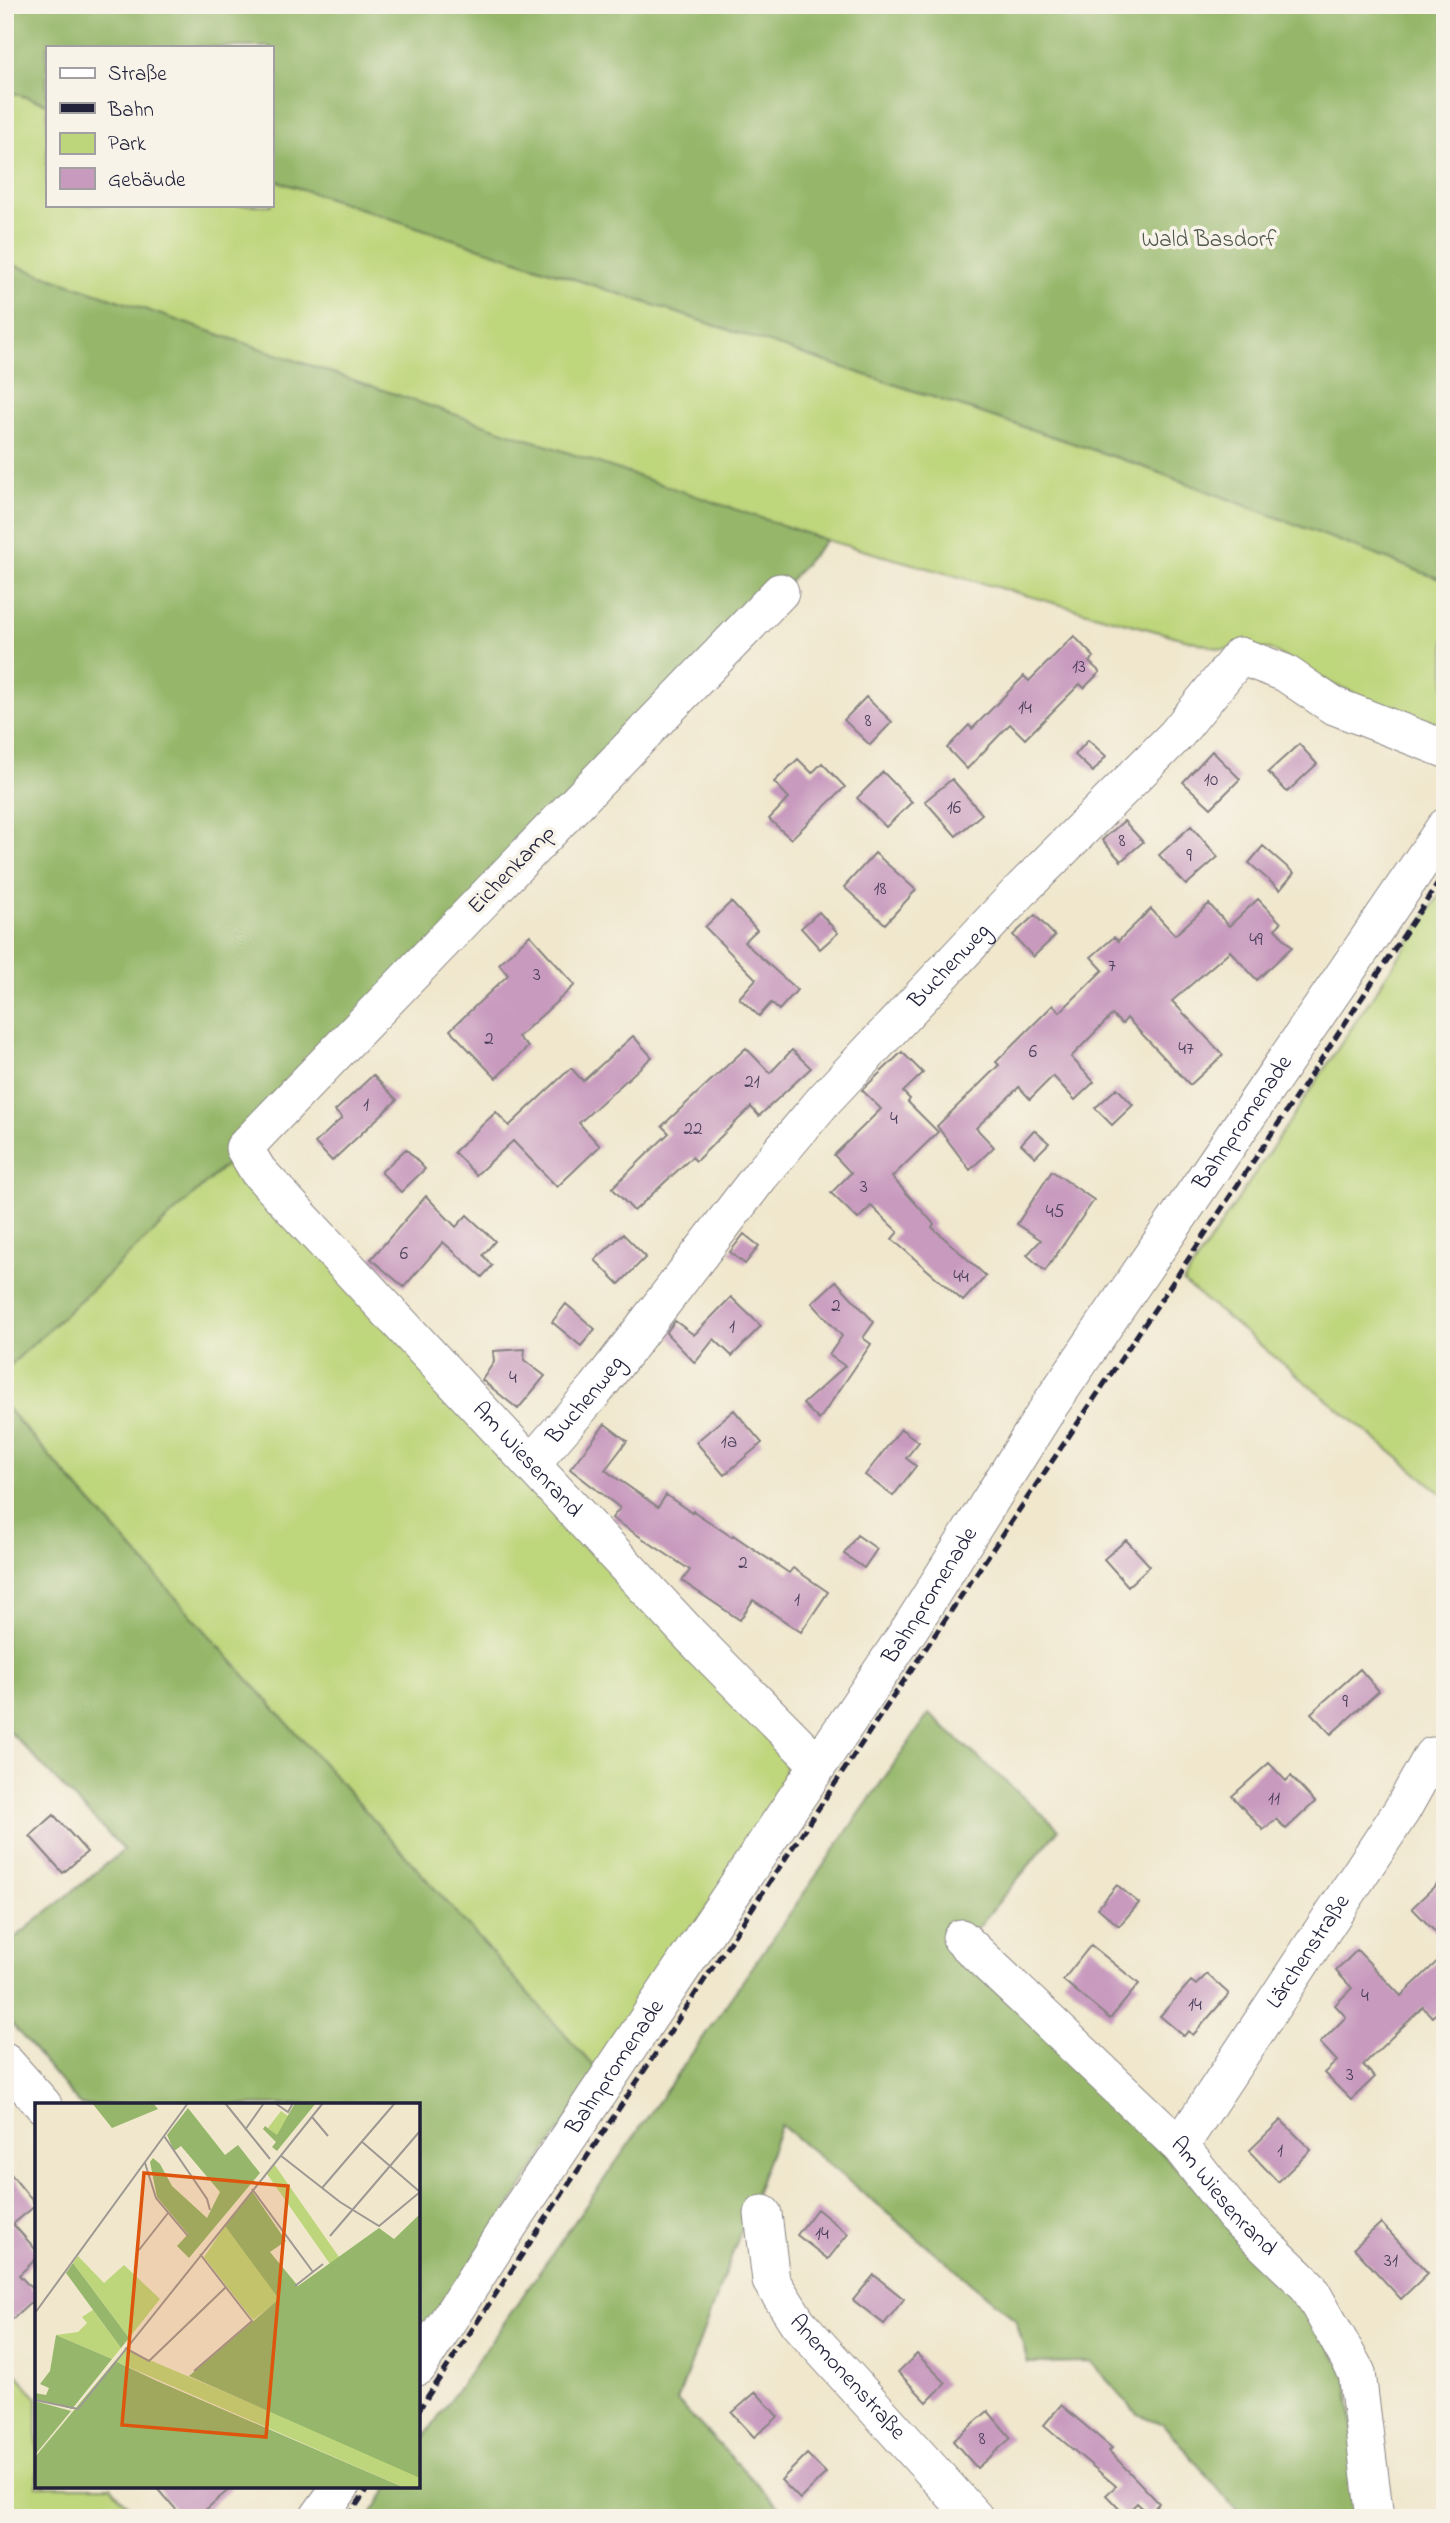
<svg xmlns="http://www.w3.org/2000/svg" width="1450" height="2523" font-family="'Indie Flower',sans-serif">
<style>
.green{fill:#bed67b;stroke:#707c5b;stroke-width:2}
.forest{fill:#96b76b;stroke:#5c6c53;stroke-width:2}
.building{fill:#c89abe}
.lines{fill:none;stroke-linecap:round;stroke-linejoin:round}
.minor-casing{stroke:#898484;stroke-width:39}
.minor{stroke:#fff;stroke-width:37}
.rail{stroke:#22223b;stroke-width:5;stroke-dasharray:10 5;stroke-linecap:butt}
.labels{text-anchor:middle;dominant-baseline:central;stroke-width:7;stroke-linejoin:round;paint-order:stroke}
.number-label{font-size:19px;fill:#4c405c}
.park-label{font-size:23px;fill:#51584e;stroke:#f7f3e8}
.street-label{font-size:23px;fill:#22223b;stroke:#f7f3e8}
.inset-road{fill:none;stroke:#9e9893;stroke-width:2}
.view{fill:#de560e;fill-opacity:0.15;stroke:#de560e;stroke-width:3.5}
.inset-edge{fill:none;stroke:#22223b;stroke-width:3.5}
</style>
<rect width="100%" height="100%" fill="#f7f3e8"/>
<filter id="ink" filterUnits="userSpaceOnUse"><feTurbulence type="fractalNoise" baseFrequency=".0143" numOctaves="2"/><feDisplacementMap in="SourceGraphic" scale="14" xChannelSelector="R" yChannelSelector="G"/><feConvolveMatrix kernelMatrix="1 2 1 2 8 2 1 2 1" color-interpolation-filters="sRGB"/></filter>
<filter id="wash" filterUnits="userSpaceOnUse"><feTurbulence type="fractalNoise" baseFrequency=".00686" numOctaves="4" result="noise"/><feDisplacementMap in="SourceGraphic" scale="28" xChannelSelector="R" yChannelSelector="G"/><feGaussianBlur stdDeviation="1.57" result="paint"/><feColorMatrix in="noise" values="0 0 0 0 0 0 0 0 0 0 0 0 0 0 0 0 0 1.4 0 .05"/><feComposite in="paint" operator="in"/></filter>
<g filter="url(#wash)">
<rect width="100%" height="100%" fill="#f0e7cd"/>
<!-- green -->
<path class="green" d="M 5,90 L 47,104 L 47,205 L 271,205 L 271,179 L 1136,464 L 1445,581 L 1445,731 L 1334,685 L 1269,649 L 1221,649 L 826,540 L 5,272 Z
M 1445,887 L 1445,1496 L 1183,1282 Z
M 234,1157 L 778,1744 L 786,1768 L 775,1805 L 598,2072 L 5,1406 L 5,1370 Z
M 5,2360 L 37,2398 L 37,2486 L 111,2486 L 138,2518 L 11,2518 L 5,2510 Z"/>
<!-- forest -->
<path class="forest" d="M 5,5 L 1445,5 L 1445,581 L 1136,464 L 271,179 L 271,47 L 47,47 L 47,104 L 5,90 Z
M 5,262 L 826,540 L 780,592 L 234,1157 L 5,1370 Z
M 5,1406 L 598,2072 L 418,2346 L 418,2105 L 80,2105 L 5,2016 L 5,1946 L 124,1850 L 5,1727 Z
M 929,1714 L 1059,1829 L 960,1949 L 1300,2293 L 1347,2377 L 1363,2518 L 1243,2518 L 1163,2424 L 1137,2414 L 1091,2362 L 1028,2363 L 1016,2320 L 781,2125 L 677,2401 L 790,2518 L 368,2518 L 390,2486 L 418,2486 L 418,2446 Z"/>
<g id="blocks">
<!-- building -->
<path class="building" d="M 1074,636 L 1094,657 L 1089,662 L 1100,672 L 1084,688 L 1080,684 L 1025,739 L 1010,724 L 967,769 L 947,748 L 969,725 L 972,729 L 1024,676 L 1029,681 Z
M 866,697 L 892,722 L 870,745 L 844,720 Z
M 1088,740 L 1106,756 L 1093,772 L 1075,755 Z
M 1299,744 L 1317,764 L 1287,792 L 1268,772 Z
M 1212,751 L 1240,779 L 1211,808 L 1183,782 Z
M 798,759 L 812,773 L 822,763 L 845,787 L 791,839 L 769,819 L 789,798 L 774,782 Z
M 883,772 L 912,802 L 886,827 L 857,798 Z
M 952,779 L 982,814 L 956,836 L 925,801 Z
M 1124,821 L 1143,842 L 1121,861 L 1102,840 Z
M 1191,826 L 1218,857 L 1186,885 L 1159,855 Z
M 1263,846 L 1294,873 L 1280,890 L 1249,863 Z
M 875,853 L 916,890 L 885,924 L 844,887 Z
M 1258,899 L 1281,923 L 1275,929 L 1292,947 L 1257,980 L 1230,951 L 1172,1001 L 1223,1055 L 1190,1085 L 1127,1018 L 1122,1024 L 1112,1015 L 1071,1057 L 1094,1082 L 1075,1100 L 1053,1076 L 1030,1099 L 1019,1087 L 976,1128 L 994,1147 L 970,1170 L 937,1126 L 999,1065 L 996,1062 L 1053,1005 L 1060,1012 L 1103,970 L 1091,957 L 1114,937 L 1118,941 L 1151,909 L 1175,935 L 1209,904 L 1229,926 Z
M 731,902 L 757,930 L 744,942 L 797,990 L 779,1010 L 771,1003 L 759,1016 L 739,998 L 756,979 L 705,927 Z
M 819,912 L 838,933 L 820,949 L 801,928 Z
M 1035,915 L 1055,936 L 1033,957 L 1013,935 Z
M 530,935 L 575,985 L 518,1037 L 528,1047 L 496,1078 L 450,1030 L 508,975 L 499,964 Z
M 633,1036 L 652,1057 L 579,1123 L 600,1146 L 557,1187 L 513,1141 L 476,1175 L 454,1152 L 496,1112 L 509,1126 L 571,1068 L 583,1081 Z
M 746,1048 L 770,1073 L 792,1050 L 811,1068 L 759,1116 L 751,1107 L 696,1161 L 692,1157 L 634,1211 L 612,1188 L 669,1133 L 662,1126 Z
M 902,1052 L 923,1073 L 903,1092 L 910,1099 L 908,1102 L 938,1132 L 892,1177 L 934,1224 L 932,1227 L 986,1276 L 963,1301 L 892,1239 L 898,1232 L 871,1206 L 858,1219 L 831,1193 L 851,1173 L 834,1155 L 881,1109 L 862,1090 Z
M 373,1075 L 397,1100 L 332,1161 L 315,1143 L 342,1118 L 335,1111 Z
M 1117,1088 L 1133,1105 L 1112,1125 L 1095,1108 Z
M 1034,1130 L 1049,1143 L 1035,1157 L 1021,1144 Z
M 406,1149 L 425,1169 L 401,1192 L 381,1172 Z
M 1052,1171 L 1094,1200 L 1045,1271 L 1027,1255 L 1041,1240 L 1017,1224 Z
M 426,1196 L 456,1227 L 467,1215 L 495,1241 L 483,1255 L 492,1266 L 482,1277 L 443,1242 L 404,1287 L 371,1259 Z
M 623,1234 L 646,1257 L 619,1284 L 595,1260 Z
M 744,1234 L 759,1246 L 745,1264 L 730,1252 Z
M 836,1281 L 874,1322 L 863,1338 L 871,1344 L 819,1420 L 803,1404 L 845,1366 L 829,1355 L 842,1336 L 812,1303 Z
M 731,1297 L 761,1326 L 732,1356 L 714,1339 L 695,1363 L 666,1333 L 675,1321 L 694,1335 Z
M 566,1304 L 595,1329 L 581,1346 L 552,1322 Z
M 525,1349 L 524,1360 L 545,1376 L 518,1409 L 482,1380 L 494,1362 L 493,1351 Z
M 734,1410 L 762,1443 L 724,1475 L 696,1442 Z
M 605,1424 L 627,1441 L 605,1470 L 658,1507 L 666,1495 L 692,1513 L 693,1511 L 732,1537 L 733,1535 L 789,1573 L 793,1568 L 828,1592 L 801,1632 L 753,1600 L 740,1620 L 682,1581 L 690,1570 L 612,1518 L 620,1508 L 570,1469 Z
M 901,1429 L 919,1442 L 906,1458 L 916,1466 L 893,1496 L 865,1475 Z
M 857,1535 L 877,1549 L 864,1568 L 844,1554 Z
M 1126,1540 L 1150,1566 L 1128,1586 L 1104,1559 Z
M 1360,1669 L 1379,1691 L 1331,1734 L 1311,1713 Z
M 1269,1763 L 1286,1781 L 1291,1776 L 1315,1802 L 1286,1829 L 1276,1819 L 1263,1830 L 1232,1796 Z
M 54,1815 L 87,1852 L 63,1873 L 30,1836 Z
M 1445,1876 L 1445,1942 L 1412,1908 Z
M 1117,1885 L 1139,1903 L 1119,1926 L 1098,1908 Z
M 1091,1945 L 1139,1984 L 1110,2019 L 1063,1980 Z
M 1357,1950 L 1401,1996 L 1445,1954 L 1445,2005 L 1432,2017 L 1423,2007 L 1363,2065 L 1375,2077 L 1351,2100 L 1324,2073 L 1337,2061 L 1320,2043 L 1346,2017 L 1335,2005 L 1352,1988 L 1336,1971 Z
M 1207,1974 L 1229,1994 L 1193,2035 L 1188,2031 L 1184,2036 L 1160,2016 L 1191,1981 L 1196,1985 Z
M 1281,2120 L 1311,2150 L 1278,2182 L 1249,2151 Z
M 5,2167 L 36,2205 L 13,2224 L 37,2251 L 37,2258 L 19,2275 L 37,2294 L 37,2297 L 5,2326 Z
M 817,2209 L 848,2234 L 828,2259 L 797,2235 Z
M 1381,2223 L 1428,2273 L 1401,2299 L 1354,2248 Z
M 874,2275 L 904,2299 L 884,2324 L 853,2300 Z
M 917,2354 L 946,2383 L 927,2402 L 898,2372 Z
M 756,2392 L 778,2417 L 754,2437 L 732,2413 Z
M 1061,2405 L 1112,2448 L 1109,2451 L 1159,2503 L 1149,2514 L 1137,2503 L 1125,2515 L 1106,2495 L 1116,2486 L 1044,2425 Z
M 988,2411 L 1011,2438 L 977,2468 L 953,2441 Z
M 807,2454 L 826,2473 L 800,2499 L 781,2480 Z
M 156,2486 L 233,2486 L 196,2518 L 183,2518 Z"/>
</g>
</g>
<g filter="url(#ink)">
<use href="#blocks" fill-opacity="0" stroke="#898484" stroke-width="2"/>
<g class="lines">
<!-- minor casing -->
<g class="minor-casing">
<g id="minor">
<path id="s1" d="M 780,592 L 244,1148 L 258,1171 L 691,1636 L 818,1764"/>
<path id="s2" d="M 531,1464 L 597,1388 L 760,1176 L 824,1100 L 1023,888 L 1176,735 L 1240,656 L 1285,673 L 1332,705 L 1445,749"/>
<path id="s3" d="M 961,1938 L 1180,2146 L 1235,2216 L 1308,2286 L 1357,2373 L 1375,2518"/>
<path d="M 5,2062 L 43,2105"/>
<path id="s4" d="M 1180,2146 L 1402,1810 L 1432,1756"/>
<path id="s5" d="M 763,2214 L 771,2281 L 798,2323 L 975,2518"/>
<path id="s6" d="M 418,2367 L 510,2224 L 911,1627 L 1052,1402 L 1445,827"/>
<path d="M 318,2518 L 341,2486"/>
</g>
</g>
<!-- minor -->
<use href="#minor" class="minor"/>
<!-- rail -->
<path class="rail" d="M 418,2411 L 872,1728 L 1175,1279 L 1445,873
M 348,2518 L 369,2486"/>
</g>
</g>
<g class="labels">
<!-- number labels -->
<g class="number-label">
<text x="1079" y="667">13</text>
<text x="1025" y="708">14</text>
<text x="868" y="721">8</text>
<text x="1211" y="780">10</text>
<text x="954" y="808">16</text>
<text x="1122" y="841">8</text>
<text x="1189" y="856">9</text>
<text x="880" y="889">18</text>
<text x="1256" y="940">49</text>
<text x="1112" y="966">7</text>
<text x="537" y="975">3</text>
<text x="489" y="1039">2</text>
<text x="1186" y="1049">47</text>
<text x="1033" y="1052">6</text>
<text x="752" y="1082">21</text>
<text x="366" y="1105">1</text>
<text x="894" y="1119">4</text>
<text x="693" y="1129">22</text>
<text x="864" y="1187">3</text>
<text x="1055" y="1212">45</text>
<text x="404" y="1254">6</text>
<text x="961" y="1277">44</text>
<text x="836" y="1306">2</text>
<text x="732" y="1327">1</text>
<text x="513" y="1378">4</text>
<text x="729" y="1442">1a</text>
<text x="743" y="1563">2</text>
<text x="797" y="1600">1</text>
<text x="1345" y="1702">9</text>
<text x="1274" y="1799">11</text>
<text x="1365" y="1996">4</text>
<text x="1195" y="2005">14</text>
<text x="1350" y="2075">3</text>
<text x="1280" y="2151">1</text>
<text x="822" y="2234">14</text>
<text x="1391" y="2261">31</text>
<text x="982" y="2439">8</text>
</g>
<!-- park labels -->
<g class="park-label">
<text x="1209" y="240">Wald Basdorf</text>
</g>
<!-- street labels -->
<g class="street-label">
<text transform="translate(512 870) rotate(-46)">Eichenkamp</text>
<text stroke="none"><textPath href="#s2" startOffset="651">Buchenweg</textPath></text>
<text stroke="none"><textPath href="#s6" startOffset="1493">Bahnpromenade</textPath></text>
<text stroke="none"><textPath href="#s2" startOffset="84">Buchenweg</textPath></text>
<text stroke="none"><textPath href="#s1" startOffset="1194">Am Wiesenrand</textPath></text>
<text stroke="none"><textPath href="#s6" startOffset="926">Bahnpromenade</textPath></text>
<text stroke="none"><textPath href="#s4" startOffset="233">Lärchenstraße</textPath></text>
<text stroke="none"><textPath href="#s6" startOffset="359">Bahnpromenade</textPath></text>
<text stroke="none"><textPath href="#s3" startOffset="369">Am Wiesenrand</textPath></text>
<text stroke="none"><textPath href="#s5" startOffset="191">Anemonenstraße</textPath></text>
</g>
</g>
<!-- overview -->
<g transform="translate(35 2103)">
<rect width="385" height="385" fill="#f0e7cd"/>
<path d="M 246,8 L 256,15 L 242,33 L 233,25 ZM 239,61 L 304,154 L 295,161 L 232,71 ZM 190,123 L 245,196 L 218,217 L 169,154 ZM 43,153 L 69,180 L 89,162 L 125,196 L 94,235 L 38,160 ZM 58,207 L 86,245 L 77,256 L 21,232 L 43,229 L 52,220 L 47,214 ZM 91,247 L 371,366 L 385,374 L 385,385 L 370,385 L 80,258 Z" fill="#bed67b"/>
<path d="M 57,0 L 118,0 L 123,6 L 77,25 ZM 260,0 L 281,0 L 242,48 L 237,44 L 241,39 L 228,26 L 230,23 L 242,32 ZM 153,5 L 190,52 L 203,42 L 225,70 L 154,155 L 142,143 L 153,131 L 122,94 L 115,59 L 118,55 L 125,61 L 137,83 L 172,115 L 185,89 L 146,43 L 139,48 L 132,32 ZM 217,88 L 251,138 L 235,149 L 263,183 L 344,125 L 359,136 L 385,111 L 385,375 L 154,273 L 244,196 L 190,123 ZM 38,160 L 94,235 L 86,245 L 31,170 ZM 21,232 L 77,256 L 37,306 L 0,296 L 0,290 L 11,292 L 14,285 L 5,281 L 15,268 ZM 80,258 L 122,278 L 370,385 L 0,385 L 0,354 ZM 0,298 L 36,308 L 0,352 Z" fill="#96b76b"/>
<path class="inset-road" d="M 190,0 L 235,56M 240,0 L 253,9 L 258,0M 277,14 L 293,33M 210,27 L 229,0M 129,33 L 172,96 L 175,107M 326,38 L 385,89M 245,52 L 305,99 L 344,123 L 385,89M 110,60 L 121,95 L 153,133M 287,85 L 360,0M 217,86 L 278,169M 295,133 L 385,28M 104,147 L 133,110M 260,183 L 288,161M 0,210 L 153,0M 90,245 L 114,258 L 191,184M 159,268 L 217,218 L 165,151M 0,297 L 43,306 L 288,0"/>
<path class="view" d="M 109,70 L 253,83 L 231,334 L 87,322 Z"/>
<rect width="385" height="385" class="inset-edge"/>
</g>
<!-- margin -->
<rect width="1450" height="2523" fill="none" stroke="#f7f3e8" stroke-width="28"/>
<!-- legend -->
<rect x="46" y="46" width="228" height="161" fill="#f7f3e8" stroke="#a29fa3" stroke-width="2"/>
<rect x="60" y="68" width="35" height="10" fill="#ffffff" stroke="#a29fa3" stroke-width="2"/>
<text x="108" y="80" font-size="21" fill="#22223b">Straße</text>
<rect x="60" y="103" width="35" height="10" fill="#22223b" stroke="#a29fa3" stroke-width="2"/>
<text x="108" y="116" font-size="21" fill="#22223b">Bahn</text>
<rect x="60" y="133" width="35" height="21" fill="#bed67b" stroke="#a29fa3" stroke-width="2"/>
<text x="108" y="150" font-size="21" fill="#22223b">Park</text>
<rect x="60" y="168" width="35" height="21" fill="#c89abe" stroke="#a29fa3" stroke-width="2"/>
<text x="108" y="186" font-size="21" fill="#22223b">Gebäude</text>
</svg>
